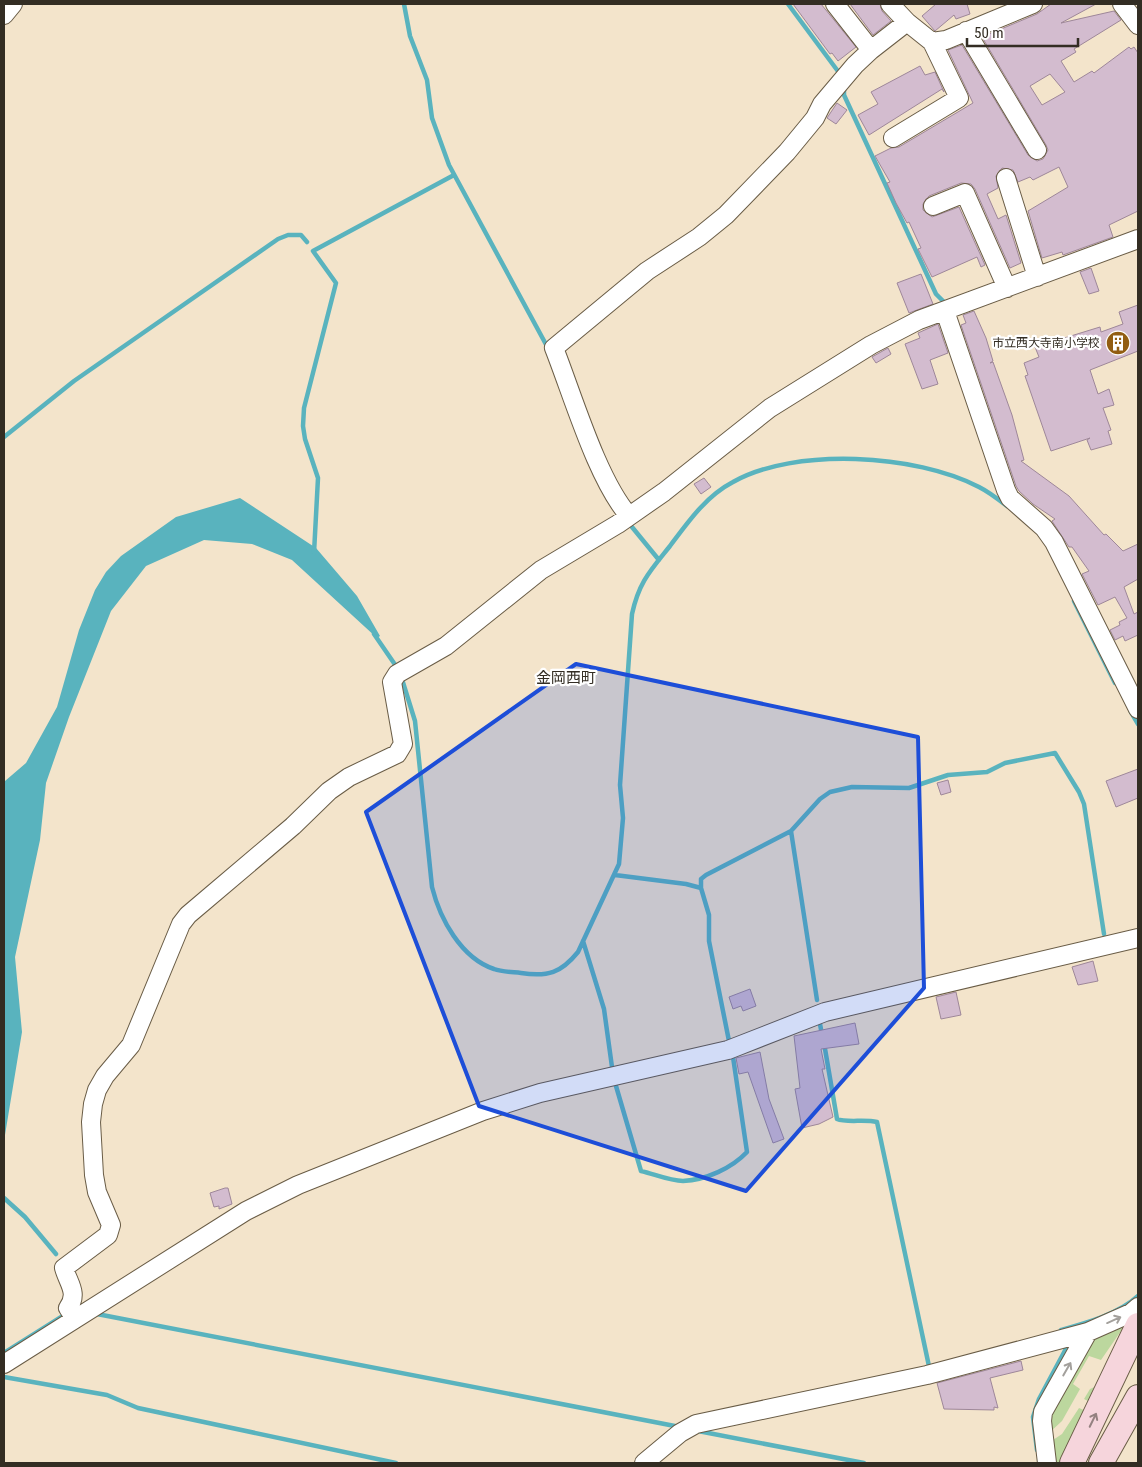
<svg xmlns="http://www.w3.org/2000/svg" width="1142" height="1467" font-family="'Roboto Condensed','Noto Sans JP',sans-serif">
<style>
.green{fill:#bcd79e}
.water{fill:#59b3be}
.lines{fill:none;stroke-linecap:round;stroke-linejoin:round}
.stream{stroke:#59b3be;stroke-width:4.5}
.building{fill:#d3bccf;stroke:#9e8799;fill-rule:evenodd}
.street-casing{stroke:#695c46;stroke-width:20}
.secondary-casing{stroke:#695c46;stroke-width:26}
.street{stroke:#fff;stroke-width:18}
.secondary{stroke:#f6d5dc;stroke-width:24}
.oneway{stroke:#a3a09c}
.oneway2{stroke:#948180}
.marked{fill:#1d4ed8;fill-opacity:0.2;stroke:#1d4ed8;stroke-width:4;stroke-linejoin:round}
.labels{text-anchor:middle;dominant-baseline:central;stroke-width:4.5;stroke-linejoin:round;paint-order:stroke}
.poi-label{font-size:12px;fill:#332d23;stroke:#fff;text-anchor:end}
.quarter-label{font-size:15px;fill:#332d23;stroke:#fff}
</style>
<rect width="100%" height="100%" fill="#f3e4cb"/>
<!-- green -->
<path class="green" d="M 1122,1324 L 1123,1328 L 1101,1360 L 1089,1356 L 1073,1384 L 1080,1389 L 1062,1421 L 1048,1434 L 1049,1414 L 1085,1346 L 1098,1334 Z
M 1101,1384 L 1062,1463 L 1055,1463 L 1050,1442 L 1062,1434 L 1079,1408 L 1086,1411 L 1090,1402 L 1084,1399 L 1090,1389 Z"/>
<!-- water -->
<path class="water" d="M 240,498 L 316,548 L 357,596 L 380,636 L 377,638 L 292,560 L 252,544 L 204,540 L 146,566 L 111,611 L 69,717 L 46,783 L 40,840 L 15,957 L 22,1032 L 4,1141 L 5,781 L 26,763 L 57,707 L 79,630 L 95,590 L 106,572 L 121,556 L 176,517 Z"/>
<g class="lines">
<!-- stream -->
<path class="stream" d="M 404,4 L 410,36 L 427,80 L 432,118 L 449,165 L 549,350
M 788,4 L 840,74
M 844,86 L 844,95 L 936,294 L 946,304
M 4,437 L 74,381 L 278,239 L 288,235 L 301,235 L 307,242
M 632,527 L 659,560
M 314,553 L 318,478 L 305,439 L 303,426 L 304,408 L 336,283 L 313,251 L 454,175
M 1074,601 L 1115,683
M 374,634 L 398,669
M 401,676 L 415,721 L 432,887 C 440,919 461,958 494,969 C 502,972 512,972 521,973 C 548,977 561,973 578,952 L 619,864 L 623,818 L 620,785 L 632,614 C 639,582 650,571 670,546 C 688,522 706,496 733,482 C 795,447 916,454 979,487 C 989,492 998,499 1007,506
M 1131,712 L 1138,724
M 791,831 L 817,1000
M 615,875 L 686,884 L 701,888 L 709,915 L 709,941 L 729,1041
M 701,888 L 701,879 L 706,875 L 791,831 L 820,799 L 830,792 L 852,787 L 909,788 L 948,775 L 987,772 L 1005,763 L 1055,753 L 1079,792 L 1084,804 L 1104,934
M 583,941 L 604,1009 L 612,1067
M 820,1024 L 822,1035
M 824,1043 L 837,1119 C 846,1123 865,1119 877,1122 L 930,1371
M 616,1086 L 641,1171 C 654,1174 670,1181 683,1181 C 706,1180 732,1168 747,1152 L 733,1057
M 4,1198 L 25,1217 L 56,1254
M 97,1314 L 680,1427
M 1064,1334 L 1061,1330 C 1086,1323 1119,1314 1138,1296
M 4,1353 L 66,1314
M 4,1377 L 107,1395 L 138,1408 L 396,1463
M 698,1431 L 864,1463
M 1037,1450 L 1033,1417 L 1039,1399 L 1069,1343"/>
</g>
<!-- building -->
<path class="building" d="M 793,4 L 821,4 L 856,47 L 838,61 L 832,53 L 830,54 Z
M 850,4 L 880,4 L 882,11 L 891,21 L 873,35 Z
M 936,4 L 967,4 L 970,14 L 956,19 L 954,15 L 935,31 L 922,16 Z
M 1051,4 L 1096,4 L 1061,23 L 1114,11 L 1121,20 L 1074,49 L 1076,52 L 1061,61 L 1074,82 L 1092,71 L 1094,73 L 1129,47 L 1131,49 L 1134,47 L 1138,53 L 1138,211 L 1109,225 L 1113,237 L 1063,255 L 1062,252 L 1042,258 L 1028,211 L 1068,187 L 1059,167 L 1033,180 L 1030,177 L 1018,182 L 1013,170 L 1002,168 L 996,176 L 998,188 L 987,194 L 998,219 L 1006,215 L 1021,263 L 1010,268 L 975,189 L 971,184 L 961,183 L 929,196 L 923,204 L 923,210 L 932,217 L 959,207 L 985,265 L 981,267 L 977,257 L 932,277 L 918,249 L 921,248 L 909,222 L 907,223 L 896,203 L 887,183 L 890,182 L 875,156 L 891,148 L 899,147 L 973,103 L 948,50 L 962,45 L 1028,155 L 1037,161 L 1043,159 L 1048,150 L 1046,145 L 982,37 L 1037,14 ZM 1050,74 L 1065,92 L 1042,105 L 1030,86 Z
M 920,66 L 925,75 L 935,72 L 944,92 L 942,89 L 869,135 L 858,115 L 878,104 L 871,92 Z
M 837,103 L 847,110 L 836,124 L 827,118 Z
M 1091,268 L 1099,291 L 1089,294 L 1080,272 Z
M 921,274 L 933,304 L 909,313 L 897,283 Z
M 1138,305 L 1138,351 L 1090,370 L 1098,394 L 1109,389 L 1114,405 L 1103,408 L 1111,430 L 1108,431 L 1112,444 L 1091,450 L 1087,440 L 1090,438 L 1051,451 L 1025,376 L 1028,375 L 1024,363 L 1039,357 L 1035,347 L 1100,327 L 1101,332 L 1123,324 L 1119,312 Z
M 974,311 L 986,338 L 993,361 L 990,363 L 993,362 L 1012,415 L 1024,460 L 1021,461 L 1069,496 L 1104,535 L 1106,534 L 1123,551 L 1138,544 L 1138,579 L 1124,587 L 1134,614 L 1138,612 L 1138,635 L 1125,641 L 1123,636 L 1115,640 L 1110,630 L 1120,625 L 1119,622 L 1127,618 L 1115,597 L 1098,605 L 1082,574 L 1089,571 L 1072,547 L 1069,547 L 1052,521 L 1055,519 L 1033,504 L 1019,491 L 1016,486 L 961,325 L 966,323 L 963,315 Z
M 938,324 L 948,353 L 930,360 L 938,384 L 922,389 L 905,344 L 920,338 L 918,333 Z
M 888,348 L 891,354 L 876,363 L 872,357 Z
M 704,478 L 711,487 L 701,494 L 694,484 Z
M 1138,769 L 1138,798 L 1116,807 L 1106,781 Z
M 948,780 L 951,792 L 941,795 L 937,783 Z
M 1093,961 L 1098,981 L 1078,985 L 1072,967 Z
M 750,989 L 756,1006 L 743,1011 L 741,1006 L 733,1009 L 729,997 Z
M 956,992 L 961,1015 L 941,1019 L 936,997 Z
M 855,1023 L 859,1044 L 821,1049 L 825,1069 L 822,1069 L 833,1117 L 819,1124 L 802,1128 L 795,1089 L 800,1088 L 794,1036 Z
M 760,1052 L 769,1099 L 784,1139 L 773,1143 L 748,1072 L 739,1074 L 736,1058 Z
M 225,1188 L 228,1188 L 232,1204 L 219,1209 L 219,1206 L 214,1207 L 210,1193 Z
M 1021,1361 L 1023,1370 L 990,1378 L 998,1408 L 994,1407 L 994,1410 L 944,1409 L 937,1383 Z"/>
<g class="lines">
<!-- street casing -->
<g class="street-casing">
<path id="street" d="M 835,4 L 871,50
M 890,4 L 907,22
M 1122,4 L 1138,25
M 4,15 L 13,4
M 966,31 L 1037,150
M 893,138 L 959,98 L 932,42
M 1006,178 L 1037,277
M 933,206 L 965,193 L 1007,288
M 945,311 L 1006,490 L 1010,498 L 1044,528 L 1054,542 L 1138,709
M 629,516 C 597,479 573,396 554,348 L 647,271 L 699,237 L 726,215 L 787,152 L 815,118 L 822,104 L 855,65 L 871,50 L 907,22 L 932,42 L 946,40 L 1033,4
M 75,1319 L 68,1308 C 79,1293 68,1283 64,1268 L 108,1235 L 111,1225 L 97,1192 L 94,1175 L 91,1122 L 93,1104 L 97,1090 L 105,1076 L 131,1045 L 181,924 L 188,915 L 293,826 L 329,791 L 349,777 L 397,754 L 403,744 L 392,682 L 397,674 L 446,646 L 541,570 L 618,524 L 664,492 L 770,408 L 871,345 L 919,320 L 1138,239
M 4,1364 L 246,1211 L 298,1185 L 483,1111 L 540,1093 L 728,1050 L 825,1012 L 1138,938
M 644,1463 L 680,1433 L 696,1424 L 927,1375 L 1088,1332 L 1131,1313 L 1138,1307
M 1047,1463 L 1042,1421 L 1043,1412 L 1088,1332"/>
</g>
<!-- secondary casing -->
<g class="secondary-casing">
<path id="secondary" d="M 1072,1463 L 1138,1325
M 1101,1463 L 1138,1397"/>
</g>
<!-- street -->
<use href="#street" class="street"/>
<!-- secondary -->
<use href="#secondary" class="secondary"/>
</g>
<!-- one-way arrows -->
<defs><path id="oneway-shaft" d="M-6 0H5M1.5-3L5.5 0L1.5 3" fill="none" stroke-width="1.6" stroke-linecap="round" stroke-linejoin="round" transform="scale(1.25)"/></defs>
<g class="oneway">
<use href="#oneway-shaft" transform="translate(1114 1320) rotate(-24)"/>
<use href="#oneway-shaft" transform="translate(1067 1369) rotate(-60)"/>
</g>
<use class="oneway2" href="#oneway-shaft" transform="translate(1093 1420) rotate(-64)"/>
<!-- marked area -->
<path class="marked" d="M 576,664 L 918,737 L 924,988 L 746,1191 L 479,1106 L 366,812 Z"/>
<!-- icons -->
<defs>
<g id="building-disc" transform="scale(1.25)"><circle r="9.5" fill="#925d12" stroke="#fff"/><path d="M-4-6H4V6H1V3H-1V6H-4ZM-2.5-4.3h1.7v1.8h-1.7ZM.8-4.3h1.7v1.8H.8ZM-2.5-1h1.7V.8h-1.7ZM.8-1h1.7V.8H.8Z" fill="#fff"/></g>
</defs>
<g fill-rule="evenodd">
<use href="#building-disc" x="1118" y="343"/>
</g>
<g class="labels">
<!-- poi labels -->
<g class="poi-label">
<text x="1100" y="343">市立西大寺南小学校</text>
</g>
<!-- quarter labels -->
<g class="quarter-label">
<text x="566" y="678">金岡西町</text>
</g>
</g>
<!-- border -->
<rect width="1142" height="1467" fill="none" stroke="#332d23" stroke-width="10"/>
<!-- scale -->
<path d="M967 38v8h111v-8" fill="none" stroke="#332d23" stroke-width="2.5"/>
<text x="974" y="38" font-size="15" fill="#332d23" stroke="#ffffff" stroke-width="4" paint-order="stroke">50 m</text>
</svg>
